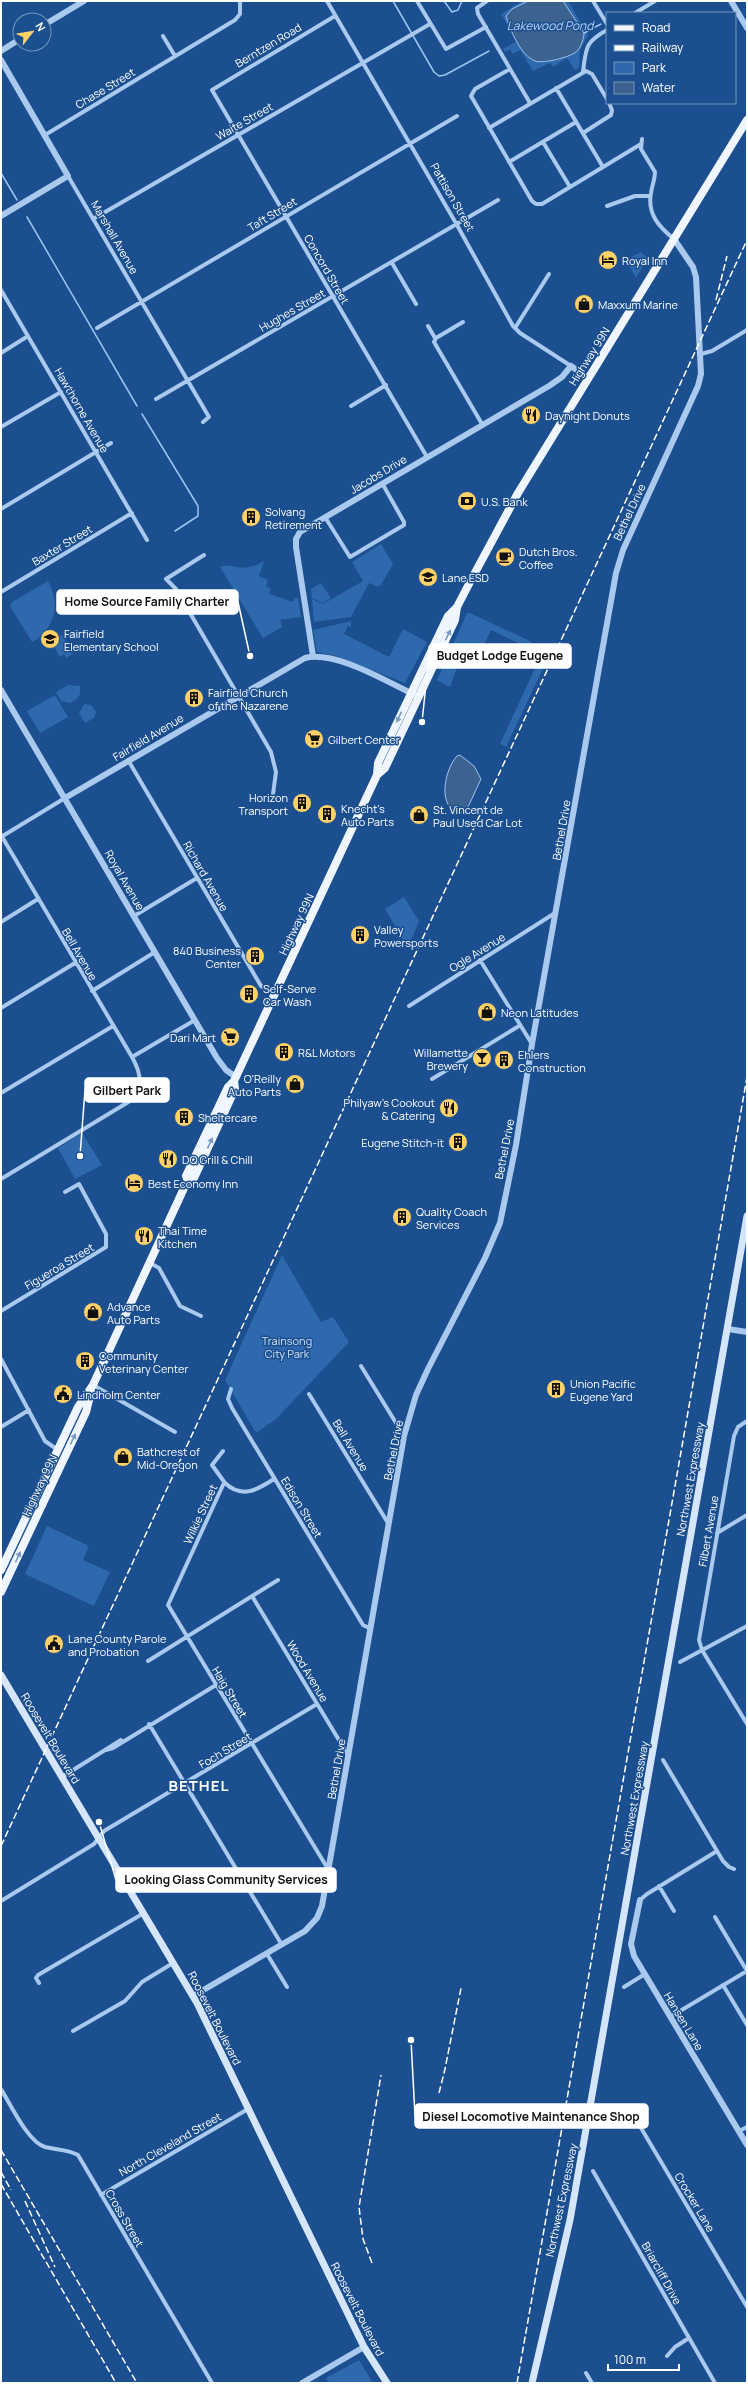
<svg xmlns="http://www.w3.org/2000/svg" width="748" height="2384" font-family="Manrope,sans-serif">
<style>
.green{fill:#2e69ad}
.water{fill:#3c6290;stroke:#9cc4f0}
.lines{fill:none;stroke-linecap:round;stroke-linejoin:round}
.stream{stroke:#9cc4f0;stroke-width:1.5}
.minor{stroke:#a9c9ee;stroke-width:4}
.tertiary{stroke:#a9c9ee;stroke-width:6}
.secondary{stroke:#d6e6fa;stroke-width:7}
.primary{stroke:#f0f6ff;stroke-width:8}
.rail{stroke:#fff;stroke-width:1.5;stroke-dasharray:7 3;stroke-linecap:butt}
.oneway{fill:#7b9ac1}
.labels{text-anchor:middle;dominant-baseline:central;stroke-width:3;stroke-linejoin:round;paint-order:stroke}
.street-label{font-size:11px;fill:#fff;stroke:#1b4f8f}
.poi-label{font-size:11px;fill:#fff;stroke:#1b4f8f;text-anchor:start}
.park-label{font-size:11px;fill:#cfe3fa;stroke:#1b4f8f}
.water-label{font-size:12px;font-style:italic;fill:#b5d3f5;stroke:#1b4f8f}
.district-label{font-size:15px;font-weight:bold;letter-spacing:1px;fill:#fff;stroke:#1b4f8f}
.leader{fill:none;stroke:#fff;stroke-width:1.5}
.callout-dot{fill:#fff;stroke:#1b4f8f;stroke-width:1.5}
.callout{fill:#fff;stroke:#fff;stroke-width:1.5}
.callout-label{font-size:12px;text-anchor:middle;font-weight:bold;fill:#111}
</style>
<rect width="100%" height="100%" fill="#1b4f8f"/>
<!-- green -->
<path class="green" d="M 522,1 L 568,1 L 588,35 L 580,50 L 579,68 L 575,70 L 567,58 L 553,67 L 550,63 L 533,71 L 520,50 L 513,54 L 510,49 L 505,52 L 503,49 L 517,41 L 501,14 Z
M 641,252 L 648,258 L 636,278 L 626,260 Z
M 381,544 L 393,564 L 381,585 L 378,587 L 369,583 L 351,617 L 314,622 L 312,599 L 323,604 L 363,581 L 352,562 Z
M 264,561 L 259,576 L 268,580 L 266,586 L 271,589 L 269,594 L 293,602 L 294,598 L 298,598 L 301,617 L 280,620 L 282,627 L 263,638 L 220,567 C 232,561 242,575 264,561 Z
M 48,581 C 61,604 55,629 32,642 L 10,606 L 12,602 Z
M 321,583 L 331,598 L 323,603 L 312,598 L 311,589 Z
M 467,613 L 470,613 L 530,641 L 537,652 L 548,658 L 506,747 L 500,744 L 536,666 L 533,657 L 521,651 L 518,643 L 491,630 L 475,664 L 467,661 L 463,667 L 457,667 L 450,687 L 437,680 Z
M 351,621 L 351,628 L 348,626 L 344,634 L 389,657 L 403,629 L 427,642 L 405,683 L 336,656 L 317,652 L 313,630 Z
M 62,635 L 73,654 L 66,658 L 64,654 L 60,657 L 51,642 Z
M 68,685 L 80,686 L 80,694 L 77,699 L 70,703 L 61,701 L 56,692 Z
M 55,695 L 68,717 L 40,733 L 27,711 Z
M 84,704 L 91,705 L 96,712 L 94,718 L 85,723 L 79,713 Z
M 404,897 L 419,921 L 408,948 L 385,909 Z
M 82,1133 L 102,1165 L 75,1179 L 58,1148 Z
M 282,1255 L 321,1322 L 333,1317 L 349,1342 L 276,1419 L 256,1433 L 225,1380 Z
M 47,1526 L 89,1546 L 83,1560 L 110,1572 L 94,1606 L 25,1574 Z
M 359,2360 L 373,2383 L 329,2383 L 326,2378 Z"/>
<!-- water -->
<path class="water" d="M 528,1 L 563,1 L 584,33 C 584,38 581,47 578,50 C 573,57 543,64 535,61 C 521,56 510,30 506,16 L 512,9 Z
M 460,755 L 474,766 L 481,779 L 469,805 L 460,814 C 436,807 445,769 457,756 Z"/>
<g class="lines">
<!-- stream -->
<path class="stream" d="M 393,1 L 434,72 L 439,76 L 445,75 L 489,51
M 444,1 L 452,12 L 458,10 L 462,1
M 584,33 L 601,24
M 1,173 L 17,200
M 27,217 L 137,406
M 142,414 L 198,506 L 198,516 L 175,531"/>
<!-- minor -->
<path class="minor" d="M 327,1 L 457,225 L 513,326 L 520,333 L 571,366
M 417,1 L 446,49 L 486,27
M 487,1 L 477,8 L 478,14 L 530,103
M 593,1 L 607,24
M 635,13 L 655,1
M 335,16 L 212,90 L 427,457
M 163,36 L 175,56
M 510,69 L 475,89 L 471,96 L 532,201 L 536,204 L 542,204 L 641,144
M 583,72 C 586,48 585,42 607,30
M 556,88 L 603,167
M 489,128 L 586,71 L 592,74 L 607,99
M 583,133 L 611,115 L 612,110 L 609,103
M 45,135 L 235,20 L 240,14 L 240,1
M 642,139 L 641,149 L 655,172 C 655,179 652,186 651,193 C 647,214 659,227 674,239
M 543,142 L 570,187
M 509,162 L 576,122
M 68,176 L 209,417 L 203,422
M 607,206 L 635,196 L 650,196
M 93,219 L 430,24
M 392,263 L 416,304
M 1,290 L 147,540
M 463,322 L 436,338 L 434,342 L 482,424
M 428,326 L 435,338
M 97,328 L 457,116
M 515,328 L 549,274
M 1,353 L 28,336
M 701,354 L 712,351 L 747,330
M 156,399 L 498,200
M 351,406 L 386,385
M 1,427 L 61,392
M 1,509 L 111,443
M 325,517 L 350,557 L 404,525 L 404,522 L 382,483
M 204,555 L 166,579 L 176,589 L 271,752 L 276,772 L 273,794
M 1,592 L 132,513
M 128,760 L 261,986 L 275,994
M 1,835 L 132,1057 C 141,1073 144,1087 130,1101 L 1,1179
M 1,837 L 65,798
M 134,916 L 197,878
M 1,922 L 38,899
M 480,960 L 532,1044
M 92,991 L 155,952
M 409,1006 L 555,913
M 1,1008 L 75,963
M 132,1057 L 195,1020
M 432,1079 L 519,1026
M 1,1093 L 113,1026
M 150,1263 L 159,1268 L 180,1306 L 201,1316
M 1,1311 L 106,1247 L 106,1234 L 79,1184 L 65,1192
M 1,1359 L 45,1441 L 58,1450
M 361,1366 L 404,1436
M 93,1385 L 175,1432
M 231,1389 L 228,1399 L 232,1408 L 363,1625 L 371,1629
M 309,1394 L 388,1523
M 747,1421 L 738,1427 L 734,1436 L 699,1640 L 702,1650 L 747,1724
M 1,1427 L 29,1410
M 223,1451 L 212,1465 L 225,1483
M 274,1479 C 257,1490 242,1499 225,1483 L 223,1485 L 168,1605 L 328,1869
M 717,1533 L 747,1515
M 252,1596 L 348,1755
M 148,1661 L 278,1580
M 680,1662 L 747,1626
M 149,1724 L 282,1945
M 106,1750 L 113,1748 L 216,1685
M 663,1760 L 723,1861 L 729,1867 L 734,1869
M 62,1777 L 121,1740
M 659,1886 L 674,1911
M 640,1900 L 647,1894 L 717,1851
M 1,1901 L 94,1844 L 104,1831 L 317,1704
M 715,1917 L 747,1971
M 267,1954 L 287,1987
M 39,1983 L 36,1978 L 38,1975 L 144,1913
M 723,1985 L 747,2025
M 624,1987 L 645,1974
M 670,2017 L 747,1971
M 73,2031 L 125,2001 L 142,1982 L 173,1963
M 1,2089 C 11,2105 28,2142 45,2147 C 57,2150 67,2149 78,2155 L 212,2383
M 628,2106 L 747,2307
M 739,2131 L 747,2127
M 593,2171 L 715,2383
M 101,2195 L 248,2109
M 667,2356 L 675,2347 L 689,2338
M 586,2373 L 592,2383"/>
<!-- tertiary -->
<path class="tertiary" d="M 731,1 L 747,28
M 44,25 L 84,1
M 1,51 L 20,39
M 1,60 L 68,176 L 1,216
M 313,656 L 296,547 L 296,539 L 300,532 L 549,386 L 562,377 L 571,366 L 588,378
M 1,690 L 217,1058 L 226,1070 L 236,1077
M 65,798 L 305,658 C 335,650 387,682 415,695
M 728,1329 L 747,1332
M 640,1900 L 631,1944 L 634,1956 L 747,2145
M 193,1996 L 305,1931 L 317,1918 L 322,1906 L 404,1436 L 416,1395 L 428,1369 L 485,1258 L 500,1223 L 516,1145 L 532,1044 L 616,573 L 623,550 L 698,386 L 701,374 L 696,277 L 693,267 L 674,239
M 302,2383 L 364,2347"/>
<!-- secondary -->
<path class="secondary" d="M 1,1675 L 197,2003 L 364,2347 L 387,2383
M 532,2383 L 570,2220 L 747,1216"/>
<!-- primary -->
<path class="primary" d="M 377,775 L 378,763 L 448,616 L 457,607
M 188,1181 L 186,1176 L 228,1087 L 234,1081 L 370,790 L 377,775 L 385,768 L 455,620 L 457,607 L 470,582 L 518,493 L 747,120
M 1,1570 L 78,1407 L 93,1385 L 185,1186 L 188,1181 L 194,1178 L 235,1089 L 234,1081
M 1,1592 L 86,1412 L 91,1392"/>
<!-- rail -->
<path class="rail" d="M 716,300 L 727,256
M 1,1846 L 747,240
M 439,2093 L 445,2069 L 461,1988
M 1,2150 L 137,2383
M 1,2172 L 11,2190
M 1,2184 L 116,2383
M 25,2201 L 55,2267
M 372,2263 L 363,2239 L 359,2207 L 381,2075
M 517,2383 L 747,1077"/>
</g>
<!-- one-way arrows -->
<defs><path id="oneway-solid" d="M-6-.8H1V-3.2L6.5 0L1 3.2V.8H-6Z"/></defs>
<g class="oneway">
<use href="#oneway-solid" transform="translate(448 635) rotate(-64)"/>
<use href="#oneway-solid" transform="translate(399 717) rotate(115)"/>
<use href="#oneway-solid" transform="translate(210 1143) rotate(-65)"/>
<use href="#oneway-solid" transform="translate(73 1439) rotate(-65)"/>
<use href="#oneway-solid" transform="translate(18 1557) rotate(-65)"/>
</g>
<!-- icons -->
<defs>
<g id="hotel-disc" transform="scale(1)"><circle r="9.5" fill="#ffd166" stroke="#1b4f8f"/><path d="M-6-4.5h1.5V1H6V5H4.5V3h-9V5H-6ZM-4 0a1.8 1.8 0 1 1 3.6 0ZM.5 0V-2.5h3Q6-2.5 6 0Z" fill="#111"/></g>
<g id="shop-disc" transform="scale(1)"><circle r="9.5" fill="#ffd166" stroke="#1b4f8f"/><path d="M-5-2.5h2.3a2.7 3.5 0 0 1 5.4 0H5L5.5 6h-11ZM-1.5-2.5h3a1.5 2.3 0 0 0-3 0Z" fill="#111"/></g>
<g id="restaurant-disc" transform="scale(1)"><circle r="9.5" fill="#ffd166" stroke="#1b4f8f"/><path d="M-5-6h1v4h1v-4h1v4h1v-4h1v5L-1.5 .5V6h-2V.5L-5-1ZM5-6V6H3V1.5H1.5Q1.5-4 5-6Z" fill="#111"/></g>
<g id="bank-disc" transform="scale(1)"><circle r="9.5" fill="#ffd166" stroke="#1b4f8f"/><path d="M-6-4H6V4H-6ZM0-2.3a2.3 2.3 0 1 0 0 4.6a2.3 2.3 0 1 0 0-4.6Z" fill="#111"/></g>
<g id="building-disc" transform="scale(1)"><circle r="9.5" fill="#ffd166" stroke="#1b4f8f"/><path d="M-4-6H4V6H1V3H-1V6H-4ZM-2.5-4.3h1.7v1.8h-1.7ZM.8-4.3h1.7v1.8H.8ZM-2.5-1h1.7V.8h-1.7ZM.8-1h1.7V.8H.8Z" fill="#111"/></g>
<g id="cafe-disc" transform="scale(1)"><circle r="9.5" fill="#ffd166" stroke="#1b4f8f"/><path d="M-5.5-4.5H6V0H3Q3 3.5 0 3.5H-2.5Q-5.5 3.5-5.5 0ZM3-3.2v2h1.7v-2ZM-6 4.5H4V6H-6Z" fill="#111"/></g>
<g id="school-disc" transform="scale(1)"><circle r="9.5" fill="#ffd166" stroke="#1b4f8f"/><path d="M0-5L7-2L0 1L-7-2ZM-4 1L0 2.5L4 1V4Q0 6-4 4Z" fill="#111"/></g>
<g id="supermarket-disc" transform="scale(1)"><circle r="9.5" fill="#ffd166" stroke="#1b4f8f"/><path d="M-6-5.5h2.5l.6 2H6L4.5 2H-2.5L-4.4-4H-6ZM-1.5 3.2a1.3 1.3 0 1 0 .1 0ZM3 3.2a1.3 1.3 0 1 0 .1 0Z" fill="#111"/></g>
<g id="bar-disc" transform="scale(1)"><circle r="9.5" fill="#ffd166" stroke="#1b4f8f"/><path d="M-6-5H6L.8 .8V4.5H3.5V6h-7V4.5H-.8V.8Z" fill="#111"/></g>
<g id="civic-disc" transform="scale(1)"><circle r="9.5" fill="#ffd166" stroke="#1b4f8f"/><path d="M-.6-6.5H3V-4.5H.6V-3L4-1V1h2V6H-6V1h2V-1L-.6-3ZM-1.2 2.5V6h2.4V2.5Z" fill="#111"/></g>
</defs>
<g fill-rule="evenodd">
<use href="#hotel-disc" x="608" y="260"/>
<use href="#shop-disc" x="584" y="304"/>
<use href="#restaurant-disc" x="531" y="415"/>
<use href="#bank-disc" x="467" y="501"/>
<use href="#building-disc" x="251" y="517"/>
<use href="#cafe-disc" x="505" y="557"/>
<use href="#school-disc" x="428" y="577"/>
<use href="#school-disc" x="50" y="639"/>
<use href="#building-disc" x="194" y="698"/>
<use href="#supermarket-disc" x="314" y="739"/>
<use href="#building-disc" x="302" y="803"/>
<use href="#building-disc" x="327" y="814"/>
<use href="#shop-disc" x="419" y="815"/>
<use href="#building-disc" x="360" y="935"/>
<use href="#building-disc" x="255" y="956"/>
<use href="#building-disc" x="249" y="994"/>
<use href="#shop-disc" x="487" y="1012"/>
<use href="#supermarket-disc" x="230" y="1037"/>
<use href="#building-disc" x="284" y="1052"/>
<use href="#bar-disc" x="482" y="1058"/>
<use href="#building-disc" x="504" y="1060"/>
<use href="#shop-disc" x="295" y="1084"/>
<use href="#restaurant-disc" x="449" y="1108"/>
<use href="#building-disc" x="184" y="1117"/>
<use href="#building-disc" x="458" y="1142"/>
<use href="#restaurant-disc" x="168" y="1159"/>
<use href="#hotel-disc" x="134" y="1183"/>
<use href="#building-disc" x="402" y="1217"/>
<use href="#restaurant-disc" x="144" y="1236"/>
<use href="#shop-disc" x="93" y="1312"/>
<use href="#building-disc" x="85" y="1361"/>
<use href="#building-disc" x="556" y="1389"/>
<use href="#civic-disc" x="63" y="1394"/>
<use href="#shop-disc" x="123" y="1457"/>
<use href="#civic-disc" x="54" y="1644"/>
</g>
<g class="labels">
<!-- street labels -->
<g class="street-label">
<text transform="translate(268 45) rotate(-31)">Berntzen Road</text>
<text transform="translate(105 88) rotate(-31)">Chase Street</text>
<text transform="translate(244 121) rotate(-30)">Waite Street</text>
<text transform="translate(453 197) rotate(60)">Pattison Street</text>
<text transform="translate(272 214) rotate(-31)">Taft Street</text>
<text transform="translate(115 237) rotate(60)">Marshall Avenue</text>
<text transform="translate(327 269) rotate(60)">Concord Street</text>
<text transform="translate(292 310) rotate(-30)">Hughes Street</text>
<text transform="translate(589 356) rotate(-58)">Highway 99N</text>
<text transform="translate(82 410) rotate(60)">Hawthorne Avenue</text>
<text transform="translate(378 474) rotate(-31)">Jacobs Drive</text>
<text transform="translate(629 512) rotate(-65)">Bethel Drive</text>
<text transform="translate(62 545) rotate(-31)">Baxter Street</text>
<text transform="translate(148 737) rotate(-31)">Fairfield Avenue</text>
<text transform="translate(561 830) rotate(-80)">Bethel Drive</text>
<text transform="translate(206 876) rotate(60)">Richard Avenue</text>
<text transform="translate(125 880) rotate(60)">Royal Avenue</text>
<text transform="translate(296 924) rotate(-65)">Highway 99N</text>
<text transform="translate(477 952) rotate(-32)">Ogle Avenue</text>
<text transform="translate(80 954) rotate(60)">Bell Avenue</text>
<text transform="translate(504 1149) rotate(-79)">Bethel Drive</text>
<text transform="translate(59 1266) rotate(-31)">Figueroa Street</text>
<text transform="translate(351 1445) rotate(59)">Bell Avenue</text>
<text transform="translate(393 1450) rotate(-79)">Bethel Drive</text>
<text transform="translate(690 1479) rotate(-80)">Northwest Expressway</text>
<text transform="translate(39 1485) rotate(-65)">Highway 99N</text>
<text transform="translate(302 1507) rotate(59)">Edison Street</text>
<text transform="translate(200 1514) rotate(-65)">Wilkie Street</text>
<text transform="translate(708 1531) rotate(-80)">Filbert Avenue</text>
<text transform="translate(308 1671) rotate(59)">Wood Avenue</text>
<text transform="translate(230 1692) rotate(59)">Haig Street</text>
<text transform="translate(51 1738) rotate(59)">Roosevelt Boulevard</text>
<text transform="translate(225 1750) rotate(-31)">Foch Street</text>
<text transform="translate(336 1769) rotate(-80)">Bethel Drive</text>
<text transform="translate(634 1798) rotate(-80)">Northwest Expressway</text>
<text transform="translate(215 2018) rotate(63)">Roosevelt Boulevard</text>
<text transform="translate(684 2021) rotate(59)">Hansen Lane</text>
<text transform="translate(170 2144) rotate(-30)">North Cleveland Street</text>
<text transform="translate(561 2200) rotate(-78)">Northwest Expressway</text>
<text transform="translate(695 2202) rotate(59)">Crocker Lane</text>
<text transform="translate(125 2218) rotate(60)">Cross Street</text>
<text transform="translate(662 2273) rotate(61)">Briarcliff Drive</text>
<text transform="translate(358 2309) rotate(63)">Roosevelt Boulevard</text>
</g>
<!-- poi labels -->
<g class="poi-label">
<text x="622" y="260">Royal Inn</text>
<text x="598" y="304">Maxxum Marine</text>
<text x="545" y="415">Daynight Donuts</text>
<text x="481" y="501">U.S. Bank</text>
<text x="265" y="511">Solvang<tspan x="265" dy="13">Retirement</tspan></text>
<text x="519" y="551">Dutch Bros.<tspan x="519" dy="13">Coffee</tspan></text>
<text x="442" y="577">Lane ESD</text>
<text x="64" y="633">Fairfield<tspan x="64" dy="13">Elementary School</tspan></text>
<text x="208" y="692">Fairfield Church<tspan x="208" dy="13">of the Nazarene</tspan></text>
<text x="328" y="739">Gilbert Center</text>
<text x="288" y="797" text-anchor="end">Horizon<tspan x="288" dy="13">Transport</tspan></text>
<text x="341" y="808">Knecht's<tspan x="341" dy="13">Auto Parts</tspan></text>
<text x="433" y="809">St. Vincent de<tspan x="433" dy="13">Paul Used Car Lot</tspan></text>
<text x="374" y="929">Valley<tspan x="374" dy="13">Powersports</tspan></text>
<text x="241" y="950" text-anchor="end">840 Business<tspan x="241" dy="13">Center</tspan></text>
<text x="263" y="988">Self-Serve<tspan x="263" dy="13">Car Wash</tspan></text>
<text x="501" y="1012">Neon Latitudes</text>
<text x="216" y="1037" text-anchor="end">Dari Mart</text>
<text x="298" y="1052">R&amp;L Motors</text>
<text x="468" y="1052" text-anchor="end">Willamette<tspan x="468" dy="13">Brewery</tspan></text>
<text x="518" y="1054">Ehlers<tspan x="518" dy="13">Construction</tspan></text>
<text x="281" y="1078" text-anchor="end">O'Reilly<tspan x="281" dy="13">Auto Parts</tspan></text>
<text x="435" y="1102" text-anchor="end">Philyaw's Cookout<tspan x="435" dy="13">&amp; Catering</tspan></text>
<text x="198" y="1117">Sheltercare</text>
<text x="444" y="1142" text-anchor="end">Eugene Stitch-it</text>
<text x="182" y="1159">DQ Grill &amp; Chill</text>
<text x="148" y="1183">Best Economy Inn</text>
<text x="416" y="1211">Quality Coach<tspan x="416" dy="13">Services</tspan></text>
<text x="158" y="1230">Thai Time<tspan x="158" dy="13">Kitchen</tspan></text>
<text x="107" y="1306">Advance<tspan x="107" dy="13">Auto Parts</tspan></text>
<text x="99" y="1355">Community<tspan x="99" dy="13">Veterinary Center</tspan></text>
<text x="570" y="1383">Union Pacific<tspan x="570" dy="13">Eugene Yard</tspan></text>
<text x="77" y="1394">Lindholm Center</text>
<text x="137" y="1451">Bathcrest of<tspan x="137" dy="13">Mid-Oregon</tspan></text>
<text x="68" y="1638">Lane County Parole<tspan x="68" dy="13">and Probation</tspan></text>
</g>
<!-- park labels -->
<g class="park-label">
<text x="287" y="1340">Trainsong<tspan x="287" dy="13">City Park</tspan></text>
</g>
<!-- water labels -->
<g class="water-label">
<text x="550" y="25">Lakewood Pond</text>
</g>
<!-- district labels -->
<g class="district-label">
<text x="199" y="1785">BETHEL</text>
</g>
</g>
<!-- callouts -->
<path class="leader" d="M250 656L238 602M422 722L429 656M80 1156L85 1090M99 1822L116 1880M411 2040L415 2116"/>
<g class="callout-dot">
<circle cx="250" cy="656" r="4"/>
<circle cx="422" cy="722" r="4"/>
<circle cx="80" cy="1156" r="4"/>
<circle cx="99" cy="1822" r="4"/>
<circle cx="411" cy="2040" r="4"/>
</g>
<g class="callout">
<rect x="57" y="590" width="181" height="24" rx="4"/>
<rect x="429" y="644" width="142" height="24" rx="4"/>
<rect x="85" y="1078" width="84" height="24" rx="4"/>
<rect x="116" y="1868" width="220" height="24" rx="4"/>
<rect x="415" y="2104" width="233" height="24" rx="4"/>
</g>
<g class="callout-label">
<text x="147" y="606">Home Source Family Charter</text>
<text x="500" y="660">Budget Lodge Eugene</text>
<text x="127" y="1095">Gilbert Park</text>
<text x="226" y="1884">Looking Glass Community Services</text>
<text x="531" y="2121">Diesel Locomotive Maintenance Shop</text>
</g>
<!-- border -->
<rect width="748" height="2384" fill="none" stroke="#ffffff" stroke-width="4"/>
<!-- legend -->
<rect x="606" y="12" width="130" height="92" fill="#1b4f8f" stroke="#7695bc"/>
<rect x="614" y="25" width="20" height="6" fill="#f0f6ff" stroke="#7695bc"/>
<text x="642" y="32" font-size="12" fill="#ffffff">Road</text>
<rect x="614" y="45" width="20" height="6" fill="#ffffff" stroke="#7695bc"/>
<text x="642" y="52" font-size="12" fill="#ffffff">Railway</text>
<rect x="614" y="62" width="20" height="12" fill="#2e69ad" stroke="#7695bc"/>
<text x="642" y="72" font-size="12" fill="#ffffff">Park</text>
<rect x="614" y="82" width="20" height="12" fill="#3c6290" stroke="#7695bc"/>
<text x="642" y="92" font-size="12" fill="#ffffff">Water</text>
<!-- north arrow -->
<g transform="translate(32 32) rotate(59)"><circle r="19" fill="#1b4f8f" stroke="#7695bc"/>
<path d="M0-3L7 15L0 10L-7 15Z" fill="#ffd166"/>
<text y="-6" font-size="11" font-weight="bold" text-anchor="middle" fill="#ffffff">N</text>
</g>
<!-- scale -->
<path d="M608 2364v6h71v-6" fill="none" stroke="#ffffff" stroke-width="2"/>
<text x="614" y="2364" font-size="12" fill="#ffffff" stroke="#1b4f8f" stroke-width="3" paint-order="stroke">100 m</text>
</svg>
